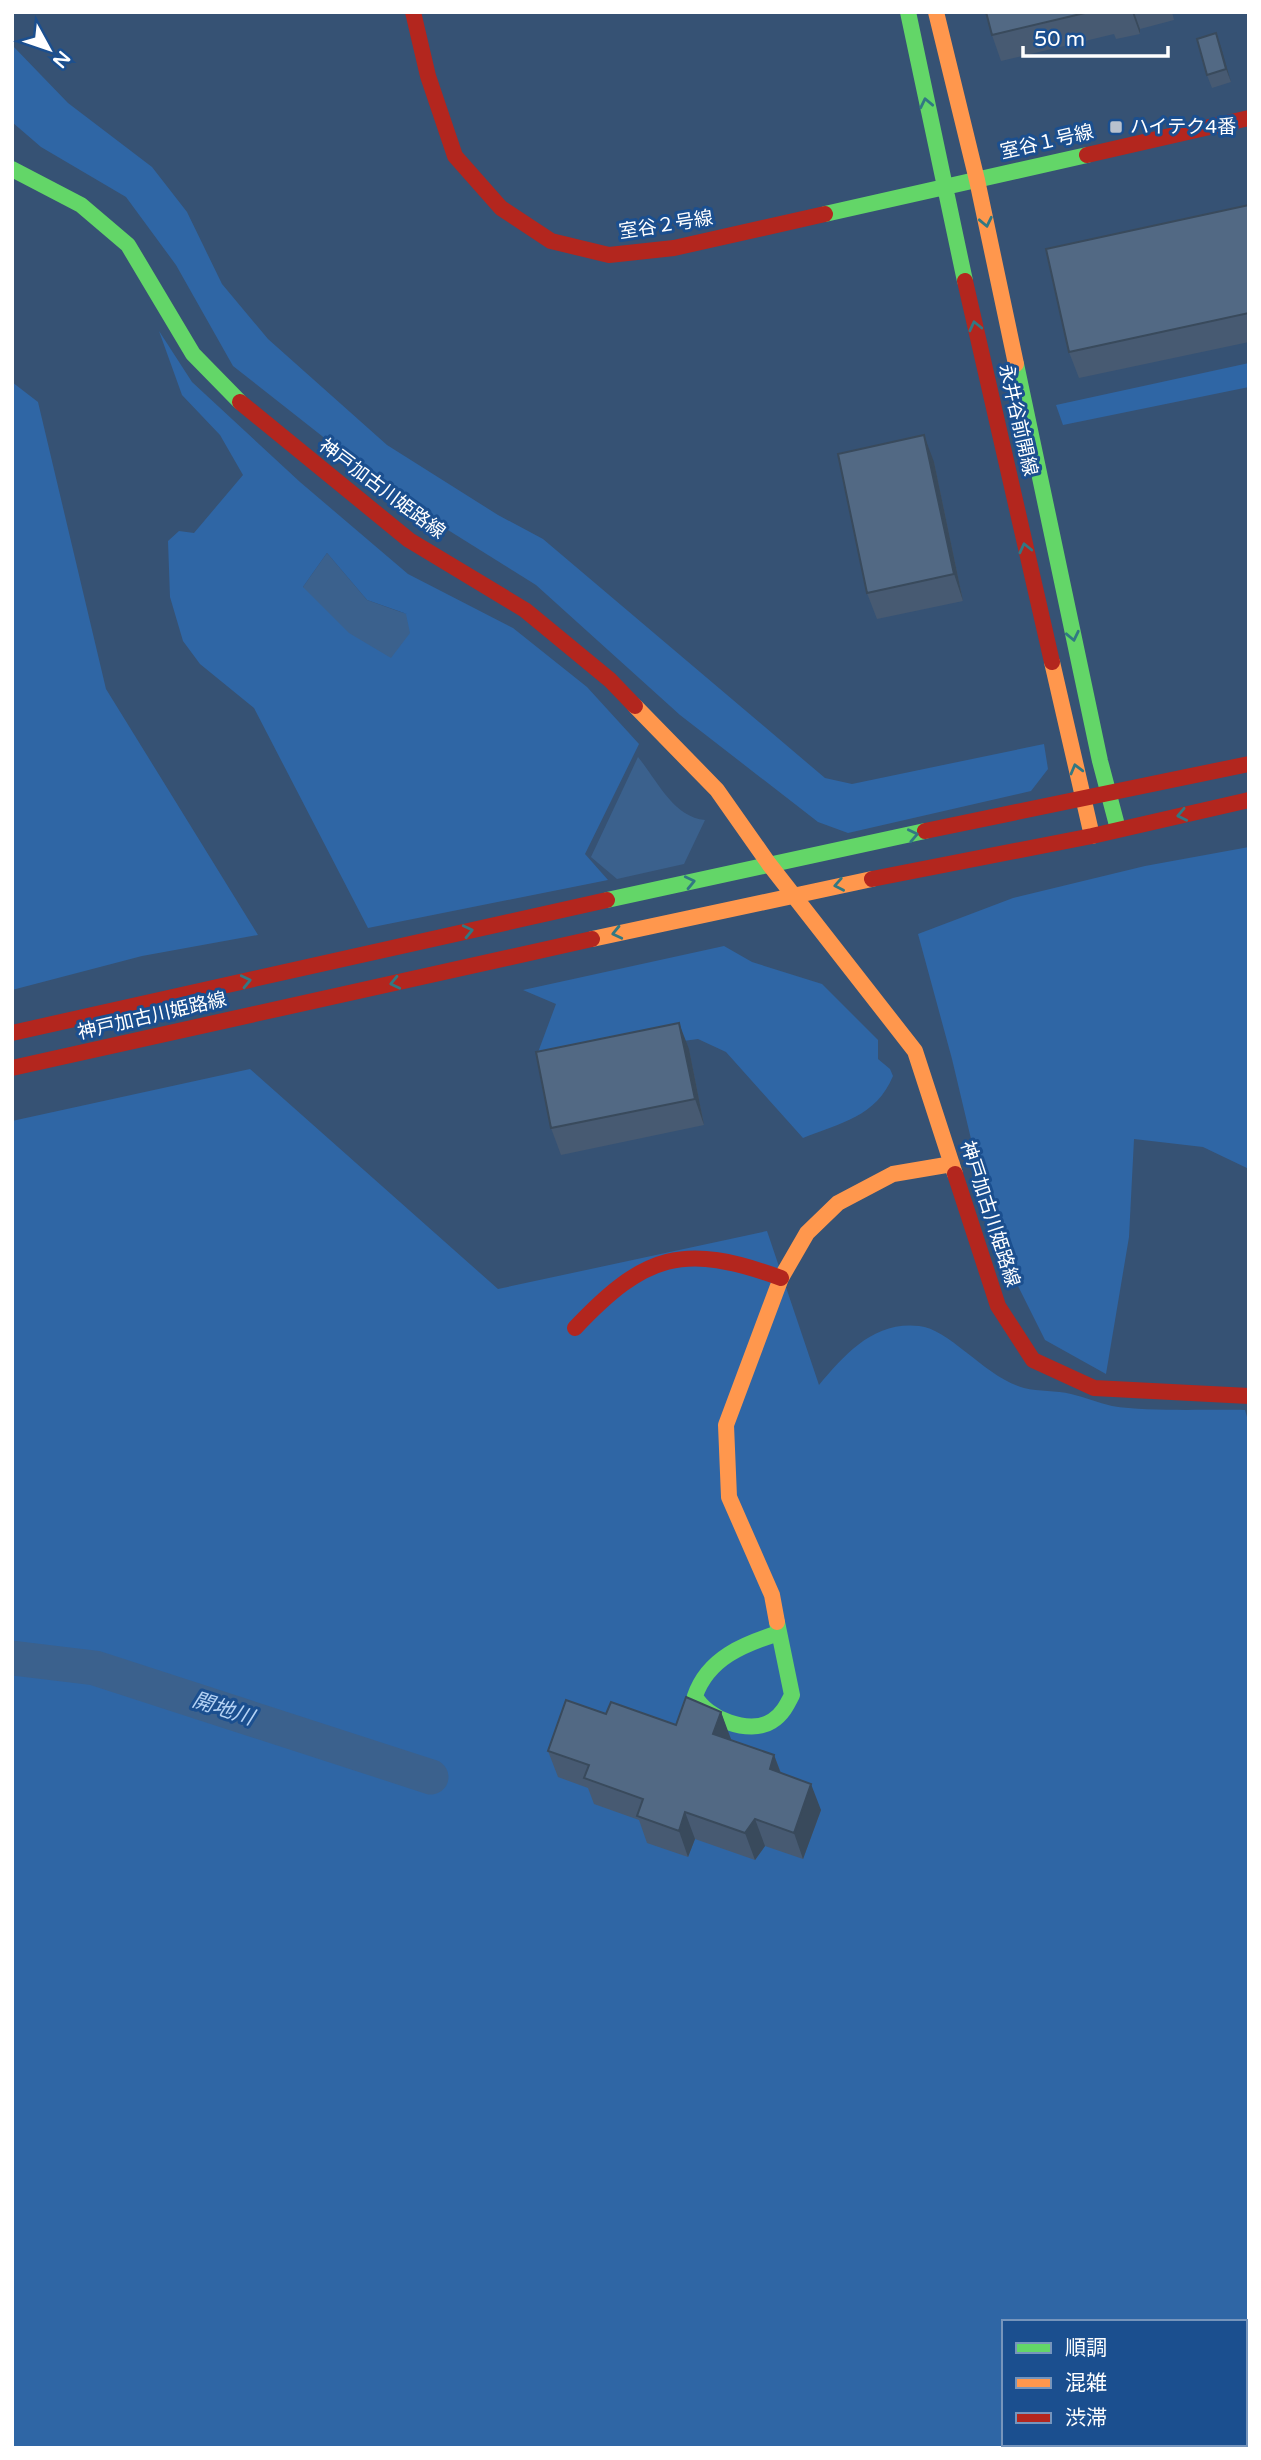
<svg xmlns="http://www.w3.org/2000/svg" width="1261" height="2460" font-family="'Varela Round','Noto Sans JP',sans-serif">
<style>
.green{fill:#2f66a5;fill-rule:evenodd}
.water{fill:#3b618d}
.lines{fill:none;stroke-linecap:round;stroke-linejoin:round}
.river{stroke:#3b618d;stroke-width:35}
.fast{stroke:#63d668;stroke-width:16}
.slow{stroke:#ff974d;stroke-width:16}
.jam{stroke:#b3261e;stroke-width:16}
.wall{fill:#475a72}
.shaded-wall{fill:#394a5c}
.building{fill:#526984;stroke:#394a5c;stroke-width:2}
.oneway{stroke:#317883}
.poi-dot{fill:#b9c2ce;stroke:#1b4f8f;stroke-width:2.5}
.labels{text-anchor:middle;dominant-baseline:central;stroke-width:6;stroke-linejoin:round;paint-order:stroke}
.poi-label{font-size:19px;fill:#fff;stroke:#1b4f8f;text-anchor:start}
.street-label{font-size:19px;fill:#fff;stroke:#1b4f8f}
.water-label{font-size:21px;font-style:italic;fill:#b5d3f5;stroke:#1b4f8f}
</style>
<rect width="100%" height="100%" fill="#365274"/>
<!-- green -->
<path class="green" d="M 12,45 L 68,103 L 152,167 L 187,212 L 222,284 L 268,339 L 387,445 L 498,515 L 543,539 L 825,778 L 852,784 L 1044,744 L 1048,769 L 1031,791 L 848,833 L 818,822 L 680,715 L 536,585 L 416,510 L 233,366 L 176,265 L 126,197 L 41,147 L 12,122 Z
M 159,331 L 192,382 L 300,482 L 408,574 L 513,628 L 587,687 L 639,744 L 585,854 L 608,880 L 368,928 L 254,708 L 200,664 L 183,641 L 170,597 L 168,541 L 179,531 L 194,533 L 243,475 L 220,435 L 182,395 ZM 327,553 L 367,600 L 407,614 L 303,587 Z
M 1249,363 L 1249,387 L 1063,425 L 1056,405 Z
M 12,382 L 38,402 L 106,689 L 258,935 L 142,956 L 12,990 Z
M 1249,847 L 1249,1169 L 1203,1147 L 1134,1139 L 1129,1237 L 1106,1374 L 1045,1340 L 995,1240 L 952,1059 L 918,934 L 1013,898 L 1145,866 Z
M 724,946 L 752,962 L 822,984 L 878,1040 L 878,1059 L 890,1069 L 893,1076 C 876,1117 840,1123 803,1138 L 726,1052 L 698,1039 L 587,1054 L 537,1055 L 556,1004 L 523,990 Z
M 250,1069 L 498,1289 L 767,1231 L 819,1385 C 845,1354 874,1321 919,1326 C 950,1329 986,1378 1024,1388 C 1039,1392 1056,1390 1071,1394 C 1085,1397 1098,1403 1112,1406 C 1149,1412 1206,1409 1245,1410 L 1249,1424 L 1249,2448 L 12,2448 L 12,1121 ZM 1004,2322 L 1245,2322 L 1245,2444 L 1004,2444 Z"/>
<!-- water -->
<path class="water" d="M 327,553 L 367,600 L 406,614 L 410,633 L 391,658 L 349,633 L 303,587 Z
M 638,757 C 657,780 673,817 705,820 L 684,864 L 617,879 L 591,857 Z"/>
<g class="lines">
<!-- river -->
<path class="river" d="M 12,1658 L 95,1668 L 431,1777"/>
<!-- fast -->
<path class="fast" d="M 908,12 L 965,281
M 12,169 L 81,205 L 128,245 L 193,354 L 240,402
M 825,214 L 1087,155
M 1016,364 L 1100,761 L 1118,829
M 607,900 L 925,831
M 777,1622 L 792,1695 C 787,1705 782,1715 772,1721 C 749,1736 706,1718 695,1696 C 708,1658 744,1644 779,1633"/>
<!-- slow -->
<path class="slow" d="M 936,12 L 977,180 L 1016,364
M 1052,662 L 1092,836
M 635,706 L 717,790 L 769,864 L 915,1051 L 955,1174
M 592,939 L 872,879
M 777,1622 L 772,1595 L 729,1497 L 726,1425 L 781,1278 L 807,1233 L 838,1203 L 893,1174 L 952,1164"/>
<!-- jam -->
<path class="jam" d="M 413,12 L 428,76 L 455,156 L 501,208 L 551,241 L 609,255 L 674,248 L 825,214
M 1087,155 L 1249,118
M 965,281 L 1052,662
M 240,402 L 409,540 L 525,610 L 610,680 L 635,706
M 925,831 L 1249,764
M 872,879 L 1092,836 L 1249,800
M 12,1033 L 607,900
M 12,1068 L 592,939
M 955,1174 L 998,1306 L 1033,1360 L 1094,1388 L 1249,1396
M 575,1328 C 645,1254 683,1242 781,1278"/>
</g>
<!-- wall -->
<path class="wall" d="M 986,12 L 1172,12 L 1174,20 L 1140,29 L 1140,34 L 1116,39 L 1114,34 L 1001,61 L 992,35 Z
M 1216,33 L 1231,82 L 1212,88 L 1207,75 Z
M 1249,205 L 1249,342 L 1079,378 L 1069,352 Z
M 934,462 L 963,601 L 877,619 L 867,593 Z
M 689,1049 L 704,1125 L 561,1155 L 551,1128 Z
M 721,1712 L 730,1740 L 774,1755 L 781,1773 L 821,1810 L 803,1859 L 765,1846 L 755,1860 L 695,1839 L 688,1857 L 647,1843 L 639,1820 L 594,1804 L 588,1788 L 558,1777 L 548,1751 L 606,1714 L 676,1725 Z"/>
<!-- shaded-wall -->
<path class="shaded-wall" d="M 1132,12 L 1134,12 L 1140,29 L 1140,34 Z
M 1216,33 L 1221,47 L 1231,82 L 1226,69 Z
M 924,435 L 934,462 L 963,601 L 954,574 Z
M 679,1023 L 689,1049 L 704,1125 L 695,1099 Z
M 721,1712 L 731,1739 L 723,1760 L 713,1734 Z
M 774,1755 L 784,1782 L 770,1769 Z
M 811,1784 L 821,1810 L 803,1859 L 794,1833 Z
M 685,1812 L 695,1839 L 688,1857 L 679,1831 Z
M 755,1819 L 765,1846 L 755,1860 L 745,1833 Z"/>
<!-- building -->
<path class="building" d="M 986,12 L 1089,12 L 992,35 Z
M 1216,33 L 1226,69 L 1207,75 L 1197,39 Z
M 1249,205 L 1249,313 L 1069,352 L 1046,249 Z
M 924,435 L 954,574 L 867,593 L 838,454 Z
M 679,1023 L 695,1099 L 551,1128 L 536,1052 Z
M 686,1697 L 721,1712 L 713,1734 L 774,1755 L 770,1769 L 811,1784 L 794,1833 L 755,1819 L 745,1833 L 685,1812 L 679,1831 L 637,1816 L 643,1799 L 584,1778 L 589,1765 L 548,1751 L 566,1700 L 606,1714 L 611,1702 L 676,1725 Z"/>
<!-- one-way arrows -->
<defs><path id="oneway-chevron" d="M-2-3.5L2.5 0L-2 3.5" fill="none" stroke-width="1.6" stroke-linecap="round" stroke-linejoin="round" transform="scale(1.75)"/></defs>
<g class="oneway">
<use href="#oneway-chevron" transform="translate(926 103) rotate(-102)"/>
<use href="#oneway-chevron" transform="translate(986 222) rotate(78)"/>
<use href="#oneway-chevron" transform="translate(975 326) rotate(-103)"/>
<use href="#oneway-chevron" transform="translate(1025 548) rotate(-103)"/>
<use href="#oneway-chevron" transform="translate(1073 636) rotate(78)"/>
<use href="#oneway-chevron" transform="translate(1076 769) rotate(-105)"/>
<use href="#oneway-chevron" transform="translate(1182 815) rotate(168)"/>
<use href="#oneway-chevron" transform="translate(913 835) rotate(-12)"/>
<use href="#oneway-chevron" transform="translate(690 882) rotate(-13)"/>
<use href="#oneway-chevron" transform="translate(839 885) rotate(169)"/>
<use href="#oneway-chevron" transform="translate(468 931) rotate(-13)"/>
<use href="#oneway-chevron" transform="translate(617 933) rotate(167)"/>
<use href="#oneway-chevron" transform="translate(246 981) rotate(-13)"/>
<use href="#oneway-chevron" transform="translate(395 983) rotate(167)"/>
</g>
<!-- markers -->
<rect class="poi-dot" x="1109" y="120" width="14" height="14" rx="3.5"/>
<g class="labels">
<!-- poi labels -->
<g class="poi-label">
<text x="1130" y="127">ハイテク4番</text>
</g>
<!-- street labels -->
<g class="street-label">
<text transform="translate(1047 142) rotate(-13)">室谷１号線</text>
<text transform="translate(666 225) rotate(-9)">室谷２号線</text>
<text transform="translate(1018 420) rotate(77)">永井谷前開線</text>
<text transform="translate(382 489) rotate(37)">神戸加古川姫路線</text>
<text transform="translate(152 1016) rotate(-13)">神戸加古川姫路線</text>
<text transform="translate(990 1214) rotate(72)">神戸加古川姫路線</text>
</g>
<!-- water labels -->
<g class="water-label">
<text transform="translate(223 1709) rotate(18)">開地川</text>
</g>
</g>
<!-- border -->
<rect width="1261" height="2460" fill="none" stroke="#ffffff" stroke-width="28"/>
<!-- legend -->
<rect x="1002" y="2320" width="245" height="126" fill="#1b4f8f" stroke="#7695bc" stroke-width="2"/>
<rect x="1016" y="2343" width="35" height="10" fill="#63d668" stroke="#7695bc" stroke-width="2"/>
<text x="1065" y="2355" font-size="21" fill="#ffffff">順調</text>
<rect x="1016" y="2378" width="35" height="10" fill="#ff974d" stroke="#7695bc" stroke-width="2"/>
<text x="1065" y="2390" font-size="21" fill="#ffffff">混雑</text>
<rect x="1016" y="2413" width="35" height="10" fill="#b3261e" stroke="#7695bc" stroke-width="2"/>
<text x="1065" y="2425" font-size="21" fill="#ffffff">渋滞</text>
<!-- north arrow -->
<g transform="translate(49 49) rotate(130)" stroke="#1b4f8f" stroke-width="5" paint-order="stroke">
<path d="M0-5L12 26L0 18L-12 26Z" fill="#ffffff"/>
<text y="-10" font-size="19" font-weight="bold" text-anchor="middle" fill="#ffffff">N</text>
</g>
<!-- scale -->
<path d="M1023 46v10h145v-10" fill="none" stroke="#ffffff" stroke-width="3.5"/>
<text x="1034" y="46" font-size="21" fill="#ffffff" stroke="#1b4f8f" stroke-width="5" paint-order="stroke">50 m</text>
</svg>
